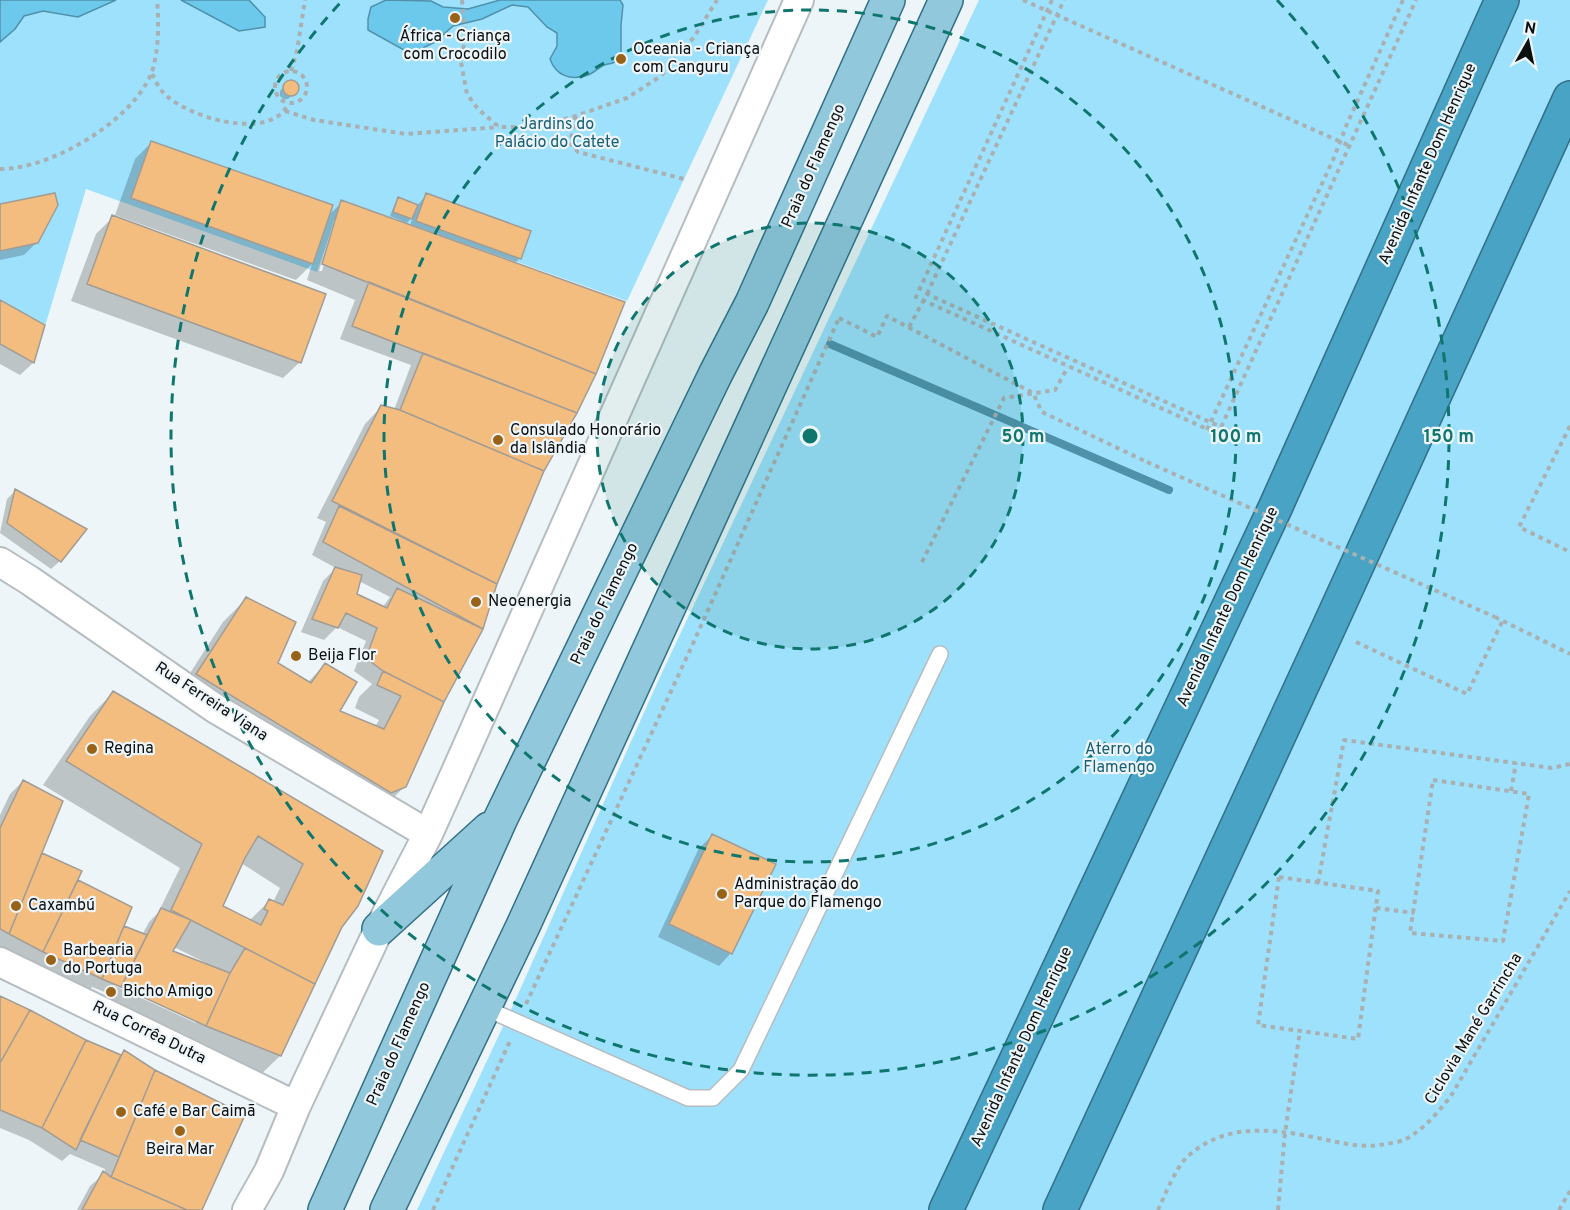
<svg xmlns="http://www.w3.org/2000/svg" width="1570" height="1210" font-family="Overpass,sans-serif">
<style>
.green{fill:#9ee1fc}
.water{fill:#6dc9ec;stroke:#5091aa;stroke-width:1.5}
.shadow{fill:#0003;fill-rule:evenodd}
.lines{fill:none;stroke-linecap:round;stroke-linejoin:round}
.stream{stroke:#5091aa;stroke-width:8}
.building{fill:#f3bd7f;stroke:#a19c96;stroke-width:1.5;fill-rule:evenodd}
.lane-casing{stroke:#b6bdc0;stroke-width:18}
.street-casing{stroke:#b6bdc0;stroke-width:32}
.primary-casing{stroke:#336f85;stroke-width:36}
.highway-casing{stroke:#336f85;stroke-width:36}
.path{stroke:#a9b0b2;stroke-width:4;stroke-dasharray:4.5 4.5;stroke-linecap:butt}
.lane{stroke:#fff;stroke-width:15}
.street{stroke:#fff;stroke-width:28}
.primary{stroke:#91c8dc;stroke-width:33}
.highway{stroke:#48a3c4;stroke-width:33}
.path-bridge{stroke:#a9b0b2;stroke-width:4;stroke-dasharray:4.5 4.5;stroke-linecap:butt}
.ring{fill:none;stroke:#0f766e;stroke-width:3;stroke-dasharray:10 8}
.poi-dot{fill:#986319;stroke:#edf5f8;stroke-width:2}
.labels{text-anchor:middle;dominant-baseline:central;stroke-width:4.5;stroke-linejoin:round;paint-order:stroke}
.poi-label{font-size:16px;fill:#0c0f10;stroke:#edf5f8;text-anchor:start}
.park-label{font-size:16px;fill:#165f77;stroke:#edf5f8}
.street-label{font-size:16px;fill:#0c0f10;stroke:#edf5f8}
.centre{fill:#0f766e;stroke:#edf5f8;stroke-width:3}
.ring-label{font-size:18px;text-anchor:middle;font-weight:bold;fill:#0f766e;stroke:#edf5f8;stroke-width:4.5;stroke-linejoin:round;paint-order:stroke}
</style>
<rect width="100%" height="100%" fill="#edf5f8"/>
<!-- green -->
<path class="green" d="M 0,0 L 768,0 L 627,301 L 342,200 L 317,272 L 86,189 L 34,363 L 0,344 Z
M 979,0 L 1570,0 L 1570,1210 L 417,1210 L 514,1003 L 659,679 Z"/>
<!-- water -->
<path class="water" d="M 0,0 L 116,0 L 78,17 L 43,11 L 24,16 L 15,29 L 0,42 Z
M 181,0 L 249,0 L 265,17 L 265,27 L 239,31 Z
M 386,0 L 431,1 L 443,7 L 468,9 L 500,0 L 620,0 L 623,5 L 621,25 L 621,57 C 614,64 612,63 604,65 C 598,68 594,73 588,75 C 571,81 556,76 550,59 L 557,46 L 557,33 L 547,27 L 528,7 L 512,5 L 482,19 L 453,26 L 435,42 L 411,54 L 368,30 L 368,19 L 371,7 Z"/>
<!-- shadow -->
<path class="shadow" d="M 293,82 L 296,84 L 297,90 L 288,99 L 284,99 L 280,96 L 280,91 L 287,83 Z
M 152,142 L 328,216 L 342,202 L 410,226 L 413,216 L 407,223 L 390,216 L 395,203 L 398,199 L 417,206 L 426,195 L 520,258 L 514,264 L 541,472 L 495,585 L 481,628 L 443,701 L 405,786 L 381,810 L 367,816 L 174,698 L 223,622 L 246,599 L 276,663 L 308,682 L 325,665 L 338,712 L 375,727 L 379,720 L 355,708 L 359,697 L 372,684 L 354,671 L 366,641 L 337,627 L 324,640 L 301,632 L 323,581 L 336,568 L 312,555 L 326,522 L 317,518 L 365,424 L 381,407 L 394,410 L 411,365 L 340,339 L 355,300 L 307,280 L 312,264 L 296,280 L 115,215 L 135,159 ZM 334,220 L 337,220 L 322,271 L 319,271 ZM 359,581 L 390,597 L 382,608 L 355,595 Z
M 0,206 L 37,242 L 24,255 L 0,260 Z
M 113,217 L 300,362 L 283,378 L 71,301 L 96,234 Z
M 0,302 L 44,326 L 33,363 L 20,375 L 0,364 Z
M 15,491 L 60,561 L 51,569 L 0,533 L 7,499 Z
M 113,693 L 381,852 L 340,927 L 280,1056 L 256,1079 L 184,1050 L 189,1036 L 109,1000 L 112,995 L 92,987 L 88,991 L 0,948 L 0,815 L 10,794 L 23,781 L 40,854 L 80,872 L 76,881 L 130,907 L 122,927 L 142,935 L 149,922 L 158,913 L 180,868 L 43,785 L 90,716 ZM 241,863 L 280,888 L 273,902 L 269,901 L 249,921 L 221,907 ZM 174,947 L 206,963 L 205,965 L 171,952 ZM 114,983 L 196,1020 L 196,1023 L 113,985 Z
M 712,836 L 731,953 L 719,966 L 658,937 L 699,848 Z
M 0,998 L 85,1041 L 119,1056 L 124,1052 L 154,1071 L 243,1115 L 200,1210 L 77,1210 L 90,1186 L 104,1174 L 105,1169 L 70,1154 L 62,1161 L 29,1140 L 0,1128 Z"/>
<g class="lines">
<!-- stream -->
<path class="stream" d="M 830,344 L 1169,490"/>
</g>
<!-- building -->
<path class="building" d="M283 88a8 8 0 1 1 16 0a8 8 0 1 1-16 0Z
M 151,141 L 333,205 L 313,264 L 131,198 Z
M 55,193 L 58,205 L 38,243 L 0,251 L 0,204 Z
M 426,193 L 531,231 L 521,259 L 416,221 Z
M 398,197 L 418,205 L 412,219 L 393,212 Z
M 341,200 L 625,302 L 596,374 L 322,264 Z
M 112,215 L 326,294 L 301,363 L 87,284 Z
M 369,282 L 596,374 L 577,413 L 352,326 Z
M 0,300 L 45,325 L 34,363 L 0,344 Z
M 423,353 L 577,413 L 544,471 L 400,410 Z
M 381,405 L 400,410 L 544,471 L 497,584 L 332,501 Z
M 15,489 L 87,529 L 61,562 L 7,523 Z
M 339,506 L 497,584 L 483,629 L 323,542 Z
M 335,567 L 362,575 L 357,594 L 387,608 L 397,588 L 483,629 L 444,702 L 383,671 L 366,658 L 377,628 L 346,613 L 338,628 L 312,619 Z
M 246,597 L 296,622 L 278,663 L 311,683 L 325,663 L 357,682 L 340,711 L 384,729 L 401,696 L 377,685 L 383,671 L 444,702 L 406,787 L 391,793 L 196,674 Z
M 113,691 L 383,851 L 358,906 L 342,927 L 315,984 L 171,910 L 202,844 L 66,761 ZM 258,836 L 303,864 L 283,905 L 269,899 L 264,909 L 268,911 L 261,925 L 223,906 L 245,858 Z
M 23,780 L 63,801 L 9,934 L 0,929 L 0,828 Z
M 712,834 L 776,864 L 732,954 L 669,924 Z
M 42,853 L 82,871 L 43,952 L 9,934 Z
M 78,880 L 132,907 L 102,979 L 43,952 Z
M 161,908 L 191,920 L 173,951 L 230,973 L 206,1026 L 121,987 Z
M 124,926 L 147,935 L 121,987 L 102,979 Z
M 245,948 L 315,984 L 281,1056 L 206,1026 L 230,973 Z
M 0,996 L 30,1010 L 0,1063 Z
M 30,1010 L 86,1040 L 42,1128 L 0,1110 L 0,1063 Z
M 86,1040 L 121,1055 L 76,1150 L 42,1128 Z
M 124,1050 L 155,1070 L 119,1157 L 80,1140 Z
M 155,1070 L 245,1115 L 202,1210 L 187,1210 L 111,1177 Z
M 103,1171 L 111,1177 L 187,1210 L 82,1210 Z"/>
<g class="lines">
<!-- lane casing -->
<g class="lane-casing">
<path id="lane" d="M 485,1008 L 688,1098 L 713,1098 L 741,1070 L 940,654"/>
</g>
<!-- street casing -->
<g class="street-casing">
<path id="street" d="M 0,562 L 29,580 L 216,709 L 428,834
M 0,962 L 296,1106
M 247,1210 L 269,1171 L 296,1106 L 379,929 L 428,834 L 455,774 L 799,0"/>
</g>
<!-- primary casing -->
<g class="primary-casing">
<path id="primary" d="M 379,929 L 489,829
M 325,1210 L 500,820 L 715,375 L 752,303 L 888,0
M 387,1210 L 523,926 L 946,0"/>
</g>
<!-- highway casing -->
<g class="highway-casing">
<path id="highway" d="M 946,1210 L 1276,506 L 1502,0
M 1060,1210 L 1328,629 L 1570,98"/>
</g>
<!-- path -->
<path class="path" d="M 462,0 L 465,38 L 461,62 L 467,94 L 478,109 L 499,127 L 533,127 L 576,116 L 627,98 L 661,76 L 694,37 L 717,0
M 1023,0 L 1350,146
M 1052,0 L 916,297 L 1218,434 L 1416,0
M275 87a16 16 0 1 1 32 0a16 16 0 1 1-32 0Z
M 291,71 L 297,51 L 305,0
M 152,74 C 155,79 157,85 161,90 C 182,117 271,143 288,104
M 285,111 L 314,120 L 406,134 L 499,127
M 576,116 L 570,143 L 578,152 L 684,179
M 0,169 C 51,169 131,122 151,74 C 159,54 159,20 157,0
M 927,294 L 1064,0
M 839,318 L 877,337 L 887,316 L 1033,393 L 1042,412 L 1147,462
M 909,327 L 927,294 L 1221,427
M 1570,426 L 1519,527 L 1570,552
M 1207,430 L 1333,160 L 1347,124 L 1403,0
M 922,562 L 1004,398 L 1055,390 L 1068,367
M 1495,617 L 1570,654
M 1356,642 L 1467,694 L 1502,622
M 1433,780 L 1529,794 L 1503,941 L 1410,933 Z
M 1511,791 L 1516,763
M 1279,877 L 1378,891 L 1358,1039 L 1258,1025 Z
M 1318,883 L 1344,740 L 1552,768 L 1570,764
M 1376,908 L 1414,913
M 526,1004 L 691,648 L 839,318
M 433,1210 L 510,1041
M 1158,1210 C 1165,1195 1175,1169 1187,1157 C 1223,1124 1268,1128 1313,1137 C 1338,1142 1361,1149 1386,1144 C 1392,1143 1399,1142 1404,1140 C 1424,1130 1437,1113 1451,1096 L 1570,891
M 1278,1210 L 1285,1133 L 1300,1031
M 1559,1210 L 1570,1191"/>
<!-- lane -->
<use href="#lane" class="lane"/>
<!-- street -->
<use href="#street" class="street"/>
<!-- primary -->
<use href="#primary" class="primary"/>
<!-- highway -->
<use href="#highway" class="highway"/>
<!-- path-bridge -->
<path class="path-bridge" d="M 1147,462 L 1495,617"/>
</g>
<!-- distance rings -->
<circle cx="810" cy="436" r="213" fill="#0f766e" fill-opacity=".12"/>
<g class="ring">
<circle cx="810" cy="436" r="213"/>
<circle cx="810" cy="436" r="426"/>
<path d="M1277 0A639 639 0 1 1 343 0"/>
</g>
<!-- markers -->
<g class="poi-dot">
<circle cx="455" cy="18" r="6"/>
<circle cx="621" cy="59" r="6"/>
<circle cx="498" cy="440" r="6"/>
<circle cx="476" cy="602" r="6"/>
<circle cx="296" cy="656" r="6"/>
<circle cx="92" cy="749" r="6"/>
<circle cx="722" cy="894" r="6"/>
<circle cx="16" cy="906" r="6"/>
<circle cx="51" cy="960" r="6"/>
<circle cx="111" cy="992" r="6"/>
<circle cx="121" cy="1112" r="6"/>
<circle cx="180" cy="1131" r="6"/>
</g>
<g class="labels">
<!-- poi labels -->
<g class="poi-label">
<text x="455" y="37" text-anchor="middle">África - Criança<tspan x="455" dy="18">com Crocodilo</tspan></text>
<text x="633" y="50">Oceania - Criança<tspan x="633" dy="18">com Canguru</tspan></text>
<text x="510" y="431">Consulado Honorário<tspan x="510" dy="18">da Islândia</tspan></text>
<text x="488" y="602">Neoenergia</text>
<text x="308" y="656">Beija Flor</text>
<text x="104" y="749">Regina</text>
<text x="734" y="885">Administração do<tspan x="734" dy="18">Parque do Flamengo</tspan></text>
<text x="28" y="906">Caxambú</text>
<text x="63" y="951">Barbearia<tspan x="63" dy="18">do Portuga</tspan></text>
<text x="123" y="992">Bicho Amigo</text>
<text x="133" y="1112">Café e Bar Caimã</text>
<text x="180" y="1150" text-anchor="middle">Beira Mar</text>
</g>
<!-- park labels -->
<g class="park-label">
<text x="557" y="125">Jardins do<tspan x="557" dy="18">Palácio do Catete</tspan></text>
<text x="1119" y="750">Aterro do<tspan x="1119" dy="18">Flamengo</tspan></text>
</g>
<!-- street labels -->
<g class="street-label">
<text transform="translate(1428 164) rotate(-66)">Avenida Infante Dom Henrique</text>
<text transform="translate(814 166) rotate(-66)">Praia do Flamengo</text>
<text transform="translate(605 604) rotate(-64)">Praia do Flamengo</text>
<text transform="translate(1228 607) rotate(-65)">Avenida Infante Dom Henrique</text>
<text transform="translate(211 702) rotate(33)">Rua Ferreira Viana</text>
<text transform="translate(1474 1029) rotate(-59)">Ciclovia Mané Garrincha</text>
<text transform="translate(149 1033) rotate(26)">Rua Corrêa Dutra</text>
<text transform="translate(399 1044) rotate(-66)">Praia do Flamengo</text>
<text transform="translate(1022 1047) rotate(-65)">Avenida Infante Dom Henrique</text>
</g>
</g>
<circle cx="810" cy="436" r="9" class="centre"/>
<g class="ring-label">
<text x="1023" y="442">50 m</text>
<text x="1236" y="442">100 m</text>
<text x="1449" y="442">150 m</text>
</g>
<!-- north arrow -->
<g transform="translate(1528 42) rotate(9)" stroke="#edf5f8" stroke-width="4.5" paint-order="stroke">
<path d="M0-4.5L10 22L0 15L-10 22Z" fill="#0c0f10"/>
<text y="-9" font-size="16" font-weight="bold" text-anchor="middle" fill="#0c0f10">N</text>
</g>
</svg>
